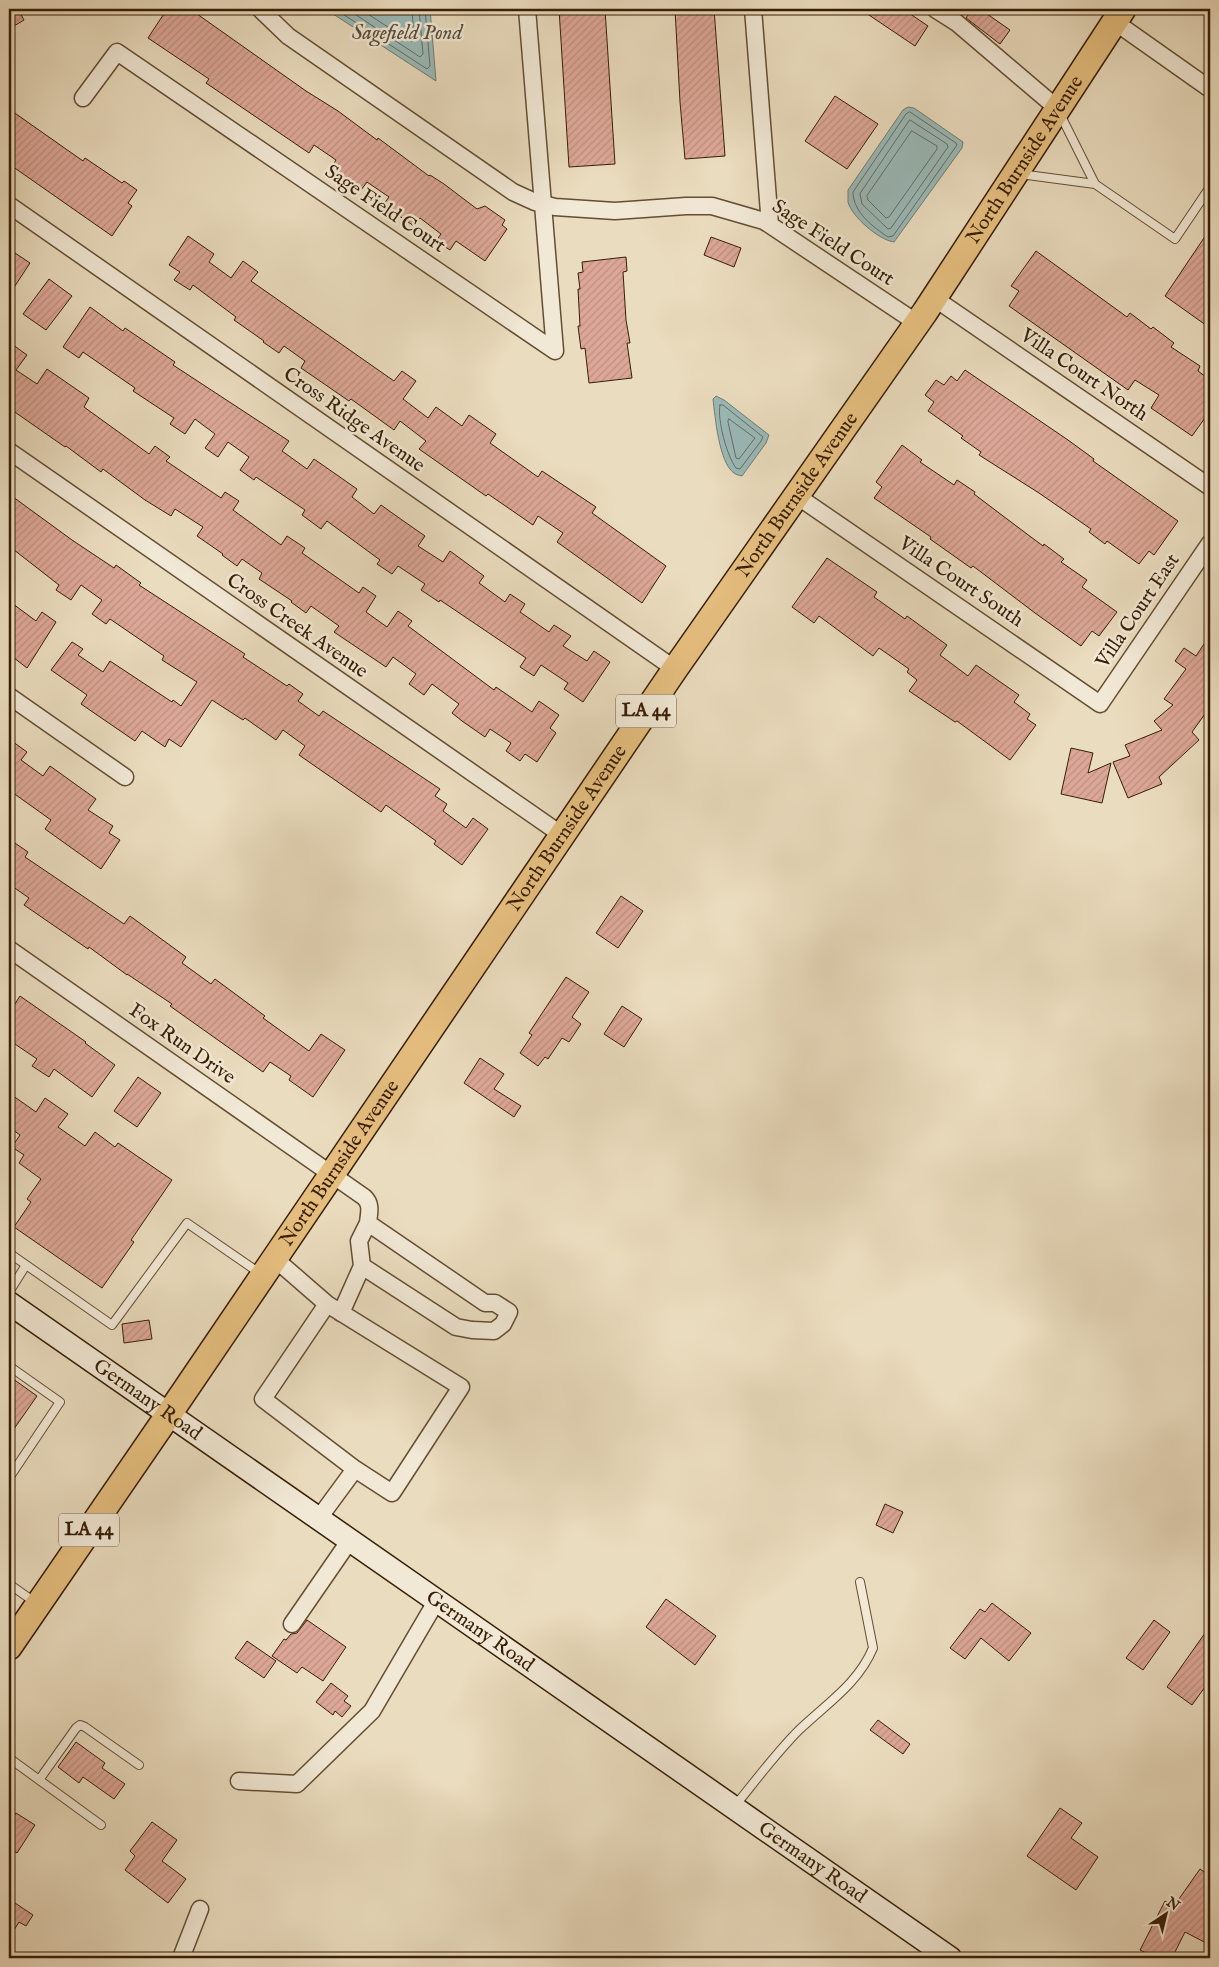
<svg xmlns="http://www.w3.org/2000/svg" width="1219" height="1967" font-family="'IM FELL English',serif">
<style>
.water{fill:#9abab9;stroke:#727c71}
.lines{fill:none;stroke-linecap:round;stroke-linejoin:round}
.shore{stroke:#686c5f;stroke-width:1}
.building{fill:url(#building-hatch);stroke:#371e05}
.service-casing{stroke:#644e33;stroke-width:10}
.minor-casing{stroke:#644e33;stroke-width:19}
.secondary-casing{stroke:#371e05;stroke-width:25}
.primary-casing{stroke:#371e05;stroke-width:28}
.service{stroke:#f1e8d5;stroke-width:8}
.minor{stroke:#f1e8d5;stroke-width:16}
.secondary{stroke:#f1e8d5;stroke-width:22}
.primary{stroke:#e5be7f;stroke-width:25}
.labels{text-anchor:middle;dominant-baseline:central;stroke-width:5;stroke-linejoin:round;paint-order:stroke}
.shield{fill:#f1e8d5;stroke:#6f5b43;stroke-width:1}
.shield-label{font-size:19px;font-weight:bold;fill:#371e05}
.street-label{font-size:20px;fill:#371e05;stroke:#f1e8d5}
.water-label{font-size:21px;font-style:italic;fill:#554d3b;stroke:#f1e8d5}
</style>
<defs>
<pattern id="building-hatch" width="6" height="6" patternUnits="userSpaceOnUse" patternTransform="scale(1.25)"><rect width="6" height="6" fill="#dda797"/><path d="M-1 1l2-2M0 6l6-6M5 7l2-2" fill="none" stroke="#be8f81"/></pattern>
</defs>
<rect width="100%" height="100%" fill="#eadcbe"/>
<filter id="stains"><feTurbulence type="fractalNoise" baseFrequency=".004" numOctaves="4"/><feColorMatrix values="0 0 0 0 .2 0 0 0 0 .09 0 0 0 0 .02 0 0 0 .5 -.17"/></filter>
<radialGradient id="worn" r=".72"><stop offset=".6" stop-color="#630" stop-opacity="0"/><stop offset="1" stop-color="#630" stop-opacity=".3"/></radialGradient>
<!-- water -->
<path class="water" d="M 326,9 L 430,9 L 436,81 L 330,12 Z
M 908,107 L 914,108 L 963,142 L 962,148 L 894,242 C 879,240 852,217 848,202 C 848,198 848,194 848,190 L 903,110 Z
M 716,396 L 724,400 L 769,435 L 766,443 L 742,476 C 739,475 736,475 734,473 C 719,463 715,416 713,399 Z"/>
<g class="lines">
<!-- shore -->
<path class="shore" d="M 335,9 L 427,69 L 430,66 L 425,9
M 347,9 L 420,57 L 423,54 L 419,9
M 360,9 L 411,42 L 414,39 L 412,9
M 910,112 L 956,143 L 957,145 L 893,236 L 888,237 C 873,227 853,212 853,192 L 906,114 Z
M 910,120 L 947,144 L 948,147 L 891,228 L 888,229 L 862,204 L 860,194 Z
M 912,131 L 937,146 L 937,149 L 889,217 L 886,218 L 868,200 L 867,196 Z
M 720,405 L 723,405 L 763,437 L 761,441 L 740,469 L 736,468 C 727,456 717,420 720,405 Z
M 729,419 L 755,438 L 739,459 L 736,458 L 728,422 Z"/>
</g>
<!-- building -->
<path class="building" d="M 9,9 L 18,9 L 24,20 L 9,29 Z
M 167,9 L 190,9 L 306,91 L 338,111 L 377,140 L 378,138 L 429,176 L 430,175 L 444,184 L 477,209 L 485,206 L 505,220 L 502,225 L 507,229 L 485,261 L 456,241 L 450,250 L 436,241 L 441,234 L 420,218 L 414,226 L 383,205 L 389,197 L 367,182 L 361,190 L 331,168 L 336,160 L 314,145 L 309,153 L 206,83 L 209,79 L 148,38 Z
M 559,9 L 605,9 L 615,164 L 569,167 Z
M 675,9 L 714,9 L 725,156 L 685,159 L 680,102 Z
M 860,9 L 903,9 L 928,26 L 915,46 Z
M 972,9 L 980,9 L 1010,30 L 1000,44 L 966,18 Z
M 835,96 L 878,124 L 847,169 L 805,141 Z
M 9,109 L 83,161 L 85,158 L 122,183 L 124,181 L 137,190 L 128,203 L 132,206 L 112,236 L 9,164 Z
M 1210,229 L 1210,328 L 1165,296 Z
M 188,236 L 214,254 L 209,262 L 231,278 L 243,261 L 258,272 L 251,281 L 394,381 L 402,371 L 416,381 L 403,399 L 428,418 L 436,407 L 462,426 L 469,415 L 496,434 L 490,443 L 538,477 L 542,471 L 596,507 L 592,513 L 666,566 L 642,603 L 557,542 L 563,533 L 538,516 L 533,525 L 488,494 L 486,496 L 419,449 L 426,441 L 400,421 L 394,430 L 351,399 L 349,401 L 301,368 L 305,361 L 284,346 L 279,353 L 263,342 L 264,341 L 234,320 L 236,317 L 193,285 L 190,290 L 174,280 L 180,272 L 169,265 Z
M 711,237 L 741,248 L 734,267 L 704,255 Z
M 1036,251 L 1127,317 L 1130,313 L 1151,329 L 1153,327 L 1174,343 L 1171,347 L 1200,366 L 1198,371 L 1210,380 L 1210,411 L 1192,436 L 1151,408 L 1159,395 L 1135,380 L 1128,390 L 1009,306 L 1019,291 L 1011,286 Z
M 15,253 L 30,263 L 9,295 L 9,262 Z
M 626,257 L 627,271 L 623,272 L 626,320 L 630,343 L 627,343 L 632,378 L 589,383 L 585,348 L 581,349 L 578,326 L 580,326 L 578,289 L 580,289 L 578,273 L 583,272 L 582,262 Z
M 49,279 L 72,296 L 46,330 L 23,314 Z
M 90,307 L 123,331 L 125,328 L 175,362 L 173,365 L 289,441 L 282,451 L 307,469 L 314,459 L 357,489 L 352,497 L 374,514 L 381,505 L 402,520 L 425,536 L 418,546 L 443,562 L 450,551 L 484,576 L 479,583 L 505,602 L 510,594 L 525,604 L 520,612 L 549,632 L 554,625 L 571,636 L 563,646 L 587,661 L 594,651 L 610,662 L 583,702 L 564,689 L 568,683 L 541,665 L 534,676 L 520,667 L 526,658 L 440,600 L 439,602 L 421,590 L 425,584 L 398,566 L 392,574 L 377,564 L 380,560 L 327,521 L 321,529 L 302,515 L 305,510 L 256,477 L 254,480 L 240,470 L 249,457 L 228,442 L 218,457 L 205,448 L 215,434 L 195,419 L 185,434 L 170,424 L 174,418 L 133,391 L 135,388 L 83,352 L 79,358 L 63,347 Z
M 9,342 L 27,355 L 16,370 L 37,384 L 47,369 L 89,398 L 84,407 L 149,454 L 155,446 L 170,457 L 166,461 L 221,498 L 225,492 L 239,501 L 233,510 L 281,545 L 287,536 L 305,548 L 302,553 L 359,593 L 363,587 L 376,596 L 366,612 L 387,627 L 398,611 L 412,621 L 408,626 L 494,690 L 496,687 L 532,712 L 539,701 L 559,715 L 550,728 L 556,733 L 537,762 L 525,754 L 520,761 L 506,751 L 511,743 L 490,729 L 485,737 L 462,721 L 452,713 L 459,704 L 432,684 L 424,695 L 409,684 L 416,674 L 393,657 L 386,667 L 334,632 L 339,626 L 311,606 L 306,613 L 291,602 L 292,601 L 259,579 L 262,573 L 242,559 L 237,566 L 222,555 L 223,554 L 197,536 L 203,527 L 175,509 L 171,516 L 145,500 L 103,469 L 101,472 L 66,446 L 65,447 L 9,408 Z
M 965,370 L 1068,440 L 1094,459 L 1093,461 L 1178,521 L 1154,555 L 1149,551 L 1139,564 L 1107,541 L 1105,544 L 1089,532 L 1091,529 L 1039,493 L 979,455 L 981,452 L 961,438 L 963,436 L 928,411 L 934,402 L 925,395 L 936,380 L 944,385 L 951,376 L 957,381 Z
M 902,445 L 922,460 L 920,462 L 954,485 L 957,480 L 975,492 L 974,494 L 1007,519 L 1043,546 L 1044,544 L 1064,559 L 1061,562 L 1087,580 L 1082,587 L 1117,612 L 1099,636 L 1092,631 L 1081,646 L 1035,613 L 973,566 L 971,568 L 930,539 L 931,537 L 874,498 L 882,487 L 876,482 Z
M 9,494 L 72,540 L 114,568 L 116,565 L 141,583 L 139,585 L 245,654 L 243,657 L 287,686 L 289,684 L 303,694 L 298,701 L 319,716 L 323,711 L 440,789 L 435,796 L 447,804 L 443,811 L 466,828 L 473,818 L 488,829 L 462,865 L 434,844 L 436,841 L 386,805 L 381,812 L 299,755 L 305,746 L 283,730 L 276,740 L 245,718 L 243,720 L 212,700 L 181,747 L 169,739 L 165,747 L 142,731 L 135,741 L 81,704 L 87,695 L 51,670 L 72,642 L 83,649 L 78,655 L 103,672 L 110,661 L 172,702 L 173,700 L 181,706 L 197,682 L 162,660 L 164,656 L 110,619 L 106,624 L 92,614 L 102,600 L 81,585 L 71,600 L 56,590 L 59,585 L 9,546 Z
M 827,558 L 877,592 L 874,597 L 905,619 L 907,616 L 947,645 L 940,655 L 968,676 L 976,665 L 1019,695 L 1014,702 L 1030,714 L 1027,719 L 1036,725 L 1010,760 L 957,721 L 955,722 L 909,691 L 917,680 L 907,672 L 909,669 L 879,648 L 873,656 L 819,616 L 814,623 L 792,607 Z
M 9,601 L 36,621 L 42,612 L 56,622 L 27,668 L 9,654 Z
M 1210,635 L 1210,707 L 1192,732 L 1199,740 L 1159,777 L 1162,784 L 1128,798 L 1113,762 L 1130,756 L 1125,745 L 1162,730 L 1154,721 L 1173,705 L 1164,699 L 1186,669 L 1175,661 L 1184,648 L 1196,656 Z
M 9,739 L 27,752 L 21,760 L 43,776 L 50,766 L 96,799 L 88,810 L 113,826 L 109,833 L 120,840 L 101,869 L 45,829 L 51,820 L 9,790 Z
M 1071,748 L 1093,753 L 1088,773 L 1111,763 L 1102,803 L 1061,794 Z
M 9,839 L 28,852 L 25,857 L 124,924 L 130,916 L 186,957 L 182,963 L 211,984 L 215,979 L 265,1016 L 263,1018 L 309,1051 L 321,1034 L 345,1050 L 313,1097 L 289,1080 L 291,1076 L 270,1062 L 263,1072 L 170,1006 L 172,1004 L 127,974 L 127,975 L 89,947 L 88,949 L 24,905 L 29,898 L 9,884 Z
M 621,896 L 643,911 L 618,948 L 596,933 Z
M 566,977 L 589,992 L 572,1017 L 581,1024 L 569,1042 L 562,1038 L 548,1059 L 545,1057 L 538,1066 L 520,1053 L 532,1035 L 529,1033 Z
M 20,996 L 86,1042 L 85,1043 L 115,1065 L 92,1097 L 54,1069 L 49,1077 L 32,1066 L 37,1059 L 9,1040 L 9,1013 Z
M 622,1006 L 642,1019 L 624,1047 L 604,1034 Z
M 480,1058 L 504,1074 L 494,1089 L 521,1106 L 514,1117 L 464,1083 Z
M 138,1077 L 161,1093 L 137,1127 L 114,1111 Z
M 9,1093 L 36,1112 L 45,1098 L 68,1114 L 58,1127 L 85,1146 L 95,1132 L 115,1147 L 118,1143 L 172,1180 L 131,1240 L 134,1242 L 102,1288 L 14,1227 L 31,1202 L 27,1199 L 41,1179 L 19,1163 L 24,1155 L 12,1147 L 20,1135 L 9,1127 Z
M 149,1320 L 152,1339 L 124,1343 L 122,1324 Z
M 9,1376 L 37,1396 L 9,1436 Z
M 885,1504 L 903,1512 L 893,1533 L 876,1525 Z
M 666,1599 L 716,1636 L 695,1665 L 646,1627 Z
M 992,1603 L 1031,1633 L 1009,1661 L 981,1638 L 965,1659 L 950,1648 L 980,1609 L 985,1612 Z
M 307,1620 L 346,1647 L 323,1681 L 302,1667 L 297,1673 L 272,1656 L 284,1639 L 286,1640 L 291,1634 L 297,1633 Z
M 1154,1620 L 1170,1632 L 1143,1670 L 1126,1658 Z
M 1210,1626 L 1210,1680 L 1192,1705 L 1167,1687 Z
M 247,1641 L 276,1661 L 264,1678 L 235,1658 Z
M 331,1683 L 348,1696 L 344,1701 L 351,1706 L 342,1717 L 335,1711 L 333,1715 L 316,1702 Z
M 878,1720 L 910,1744 L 903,1754 L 870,1730 Z
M 76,1742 L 105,1763 L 102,1768 L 125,1784 L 114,1799 L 83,1777 L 79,1783 L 58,1767 Z
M 1060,1808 L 1082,1823 L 1071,1838 L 1098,1857 L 1076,1890 L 1027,1856 Z
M 16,1813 L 35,1825 L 17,1853 L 9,1848 L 9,1823 Z
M 152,1822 L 177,1840 L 162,1861 L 186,1879 L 168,1903 L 125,1870 L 135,1856 L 130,1851 Z
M 1200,1869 L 1210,1876 L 1210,1945 L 1185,1932 L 1172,1958 L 1156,1958 L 1140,1950 L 1165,1901 L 1174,1906 Z
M 9,1899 L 33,1915 L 26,1926 L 19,1922 L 9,1938 Z"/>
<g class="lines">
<!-- service casing -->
<g class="service-casing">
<path id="service" d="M 1020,174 L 1095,184 L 1060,114
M 1095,184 L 1175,239 L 1210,187
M 9,1253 L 112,1325 L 187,1223 L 261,1274
M 9,1292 L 26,1265
M 9,1366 L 60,1402 L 9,1478
M 9,1584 L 36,1603
M 9,1758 L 101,1825
M 39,1780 L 76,1728 L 80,1725 L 85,1727 L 139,1765
M 735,1806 C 756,1780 776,1753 799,1730 C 826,1704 858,1684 873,1648 L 860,1582"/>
</g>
<!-- minor casing -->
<g class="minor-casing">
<path id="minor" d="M 260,9 L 288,36 L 513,192 L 535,202 L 555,207 L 615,211 L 686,206 L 712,206 L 764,221 L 917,323
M 753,9 L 770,225
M 935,9 L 957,23 L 1058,109
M 1115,22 L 1210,89
M 83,98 L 117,52 L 555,351 L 527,9
M 9,205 L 675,669
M 934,298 L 1210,487
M 9,451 L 562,835
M 797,496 L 1100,704 L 1210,543
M 9,696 L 125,777
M 9,949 L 364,1197 C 372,1204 369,1213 368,1223 L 485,1303 L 495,1303 L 509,1312 L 503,1324 L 494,1331 L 472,1330 L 456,1327 L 362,1266 L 341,1313
M 274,1258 L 327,1304 L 461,1387 L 392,1493 L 355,1469 L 263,1399 L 327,1304
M 362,1266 L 359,1241 L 368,1223
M 319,1518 L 355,1469
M 292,1624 L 350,1540
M 239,1781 L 297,1784 L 372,1711 L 437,1600
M 181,1958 L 200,1909"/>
</g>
<!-- secondary casing -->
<g class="secondary-casing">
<g id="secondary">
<path id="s1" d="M 9,1303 L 950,1958"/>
</g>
</g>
<!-- primary casing -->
<g class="primary-casing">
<g id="primary">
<path id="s2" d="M 9,1647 L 169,1414 L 675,669 L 925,312 L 1123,9"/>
</g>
</g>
<!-- service -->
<use href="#service" class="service"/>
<!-- minor -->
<use href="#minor" class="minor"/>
<!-- secondary -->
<use href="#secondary" class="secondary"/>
<!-- primary -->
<use href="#primary" class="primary"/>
</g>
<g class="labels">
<!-- shield labels -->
<g class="shield">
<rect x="616" y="694.5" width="60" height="33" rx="4"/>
<rect x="59" y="1513.5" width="60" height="33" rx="4"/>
</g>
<g class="shield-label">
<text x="646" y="711">LA 44</text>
<text x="89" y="1530">LA 44</text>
</g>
<!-- street labels -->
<g class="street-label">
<text stroke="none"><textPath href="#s2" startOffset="1801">North Burnside Avenue</textPath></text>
<text transform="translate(385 209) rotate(34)">Sage Field Court</text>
<text transform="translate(833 243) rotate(33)">Sage Field Court</text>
<text transform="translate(1084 375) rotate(34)">Villa Court North</text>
<text transform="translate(354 420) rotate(35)">Cross Ridge Avenue</text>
<text stroke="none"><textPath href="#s2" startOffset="1396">North Burnside Avenue</textPath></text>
<text transform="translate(961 582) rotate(34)">Villa Court South</text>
<text transform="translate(1138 611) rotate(-56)">Villa Court East</text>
<text transform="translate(297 626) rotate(35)">Cross Creek Avenue</text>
<text stroke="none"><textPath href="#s2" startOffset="991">North Burnside Avenue</textPath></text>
<text transform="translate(182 1044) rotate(35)">Fox Run Drive</text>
<text stroke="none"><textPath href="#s2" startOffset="586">North Burnside Avenue</textPath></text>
<text stroke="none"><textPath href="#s1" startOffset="169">Germany Road</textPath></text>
<text stroke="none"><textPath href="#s1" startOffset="574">Germany Road</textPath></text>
<text stroke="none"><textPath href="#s1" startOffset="979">Germany Road</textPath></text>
</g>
<!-- water labels -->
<g class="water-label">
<text x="407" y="33">Sagefield Pond</text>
</g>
</g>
<!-- margin -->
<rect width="1219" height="1967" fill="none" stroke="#eadcbe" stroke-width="30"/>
<rect x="10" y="10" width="1199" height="1947" fill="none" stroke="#371e05" stroke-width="2.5"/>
<rect x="15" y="15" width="1189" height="1937" fill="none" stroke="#371e05"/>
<!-- north arrow -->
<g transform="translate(1166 1914) rotate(35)" stroke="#f1e8d5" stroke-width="4" paint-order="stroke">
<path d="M0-4L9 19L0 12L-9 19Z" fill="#371e05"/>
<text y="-8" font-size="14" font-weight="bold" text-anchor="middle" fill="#371e05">N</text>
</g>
<rect width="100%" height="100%" filter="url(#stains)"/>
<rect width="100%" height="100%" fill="url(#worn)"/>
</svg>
